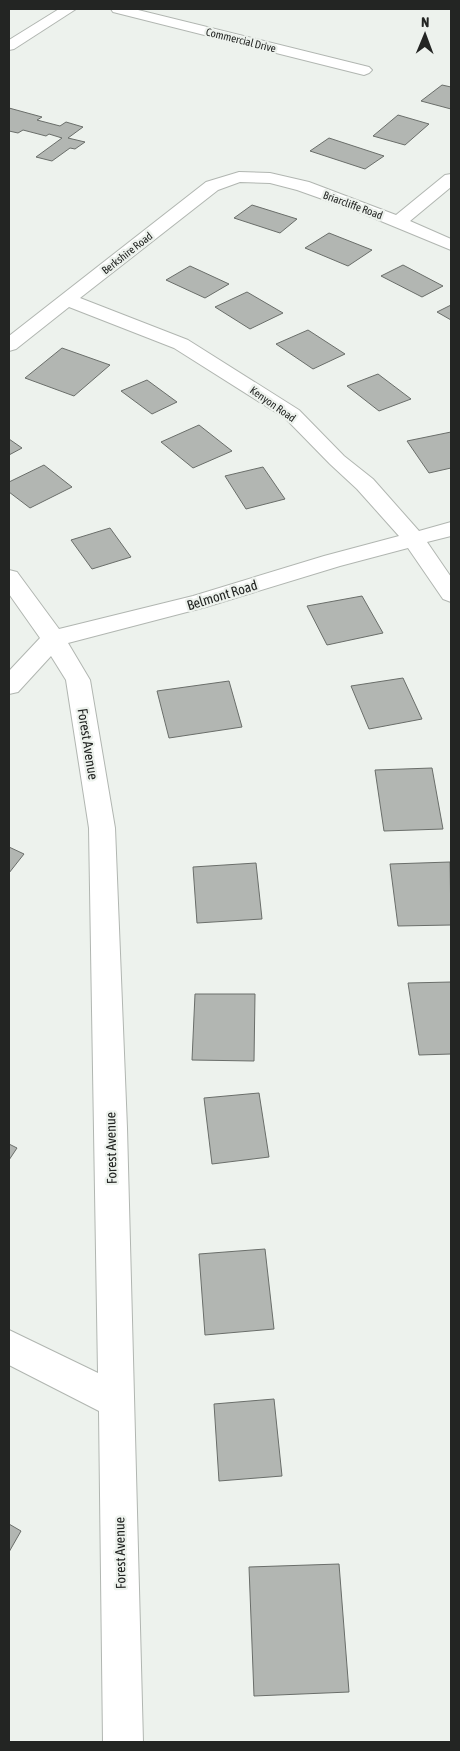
<svg xmlns="http://www.w3.org/2000/svg" width="460" height="1751" font-family="'Asap Condensed',sans-serif">
<style>
.building{fill:#b2b6b2;stroke:#6a6e6a}
.lines{fill:none;stroke-linecap:round;stroke-linejoin:round}
.minor-casing{stroke:#b1b6b1;stroke-width:2}
.secondary-casing{stroke:#b1b6b1;stroke-width:2}
.minor{fill:#fff;fill-rule:evenodd}
.secondary{fill:#fff;fill-rule:evenodd}
.labels{text-anchor:middle;dominant-baseline:central;stroke-width:4.5;stroke-linejoin:round;paint-order:stroke}
.far-street-label{font-size:11px;fill:#232523;stroke:#edf2ed}
.street-label{font-size:14px;fill:#232523;stroke:#edf2ed}
</style>
<rect width="100%" height="100%" fill="#edf2ed"/>
<!-- building -->
<path class="building" d="M 442,85 L 451,87 L 451,109 L 421,101 Z
M 9,108 L 42,117 L 37,120 L 60,126 L 66,122 L 83,127 L 68,138 L 85,142 L 75,149 L 70,148 L 52,161 L 36,157 L 62,138 L 49,134 L 46,136 L 23,130 L 18,133 L 9,131 Z
M 398,115 L 429,124 L 405,145 L 373,136 Z
M 329,138 L 384,156 L 365,169 L 310,151 Z
M 252,205 L 297,219 L 280,233 L 234,218 Z
M 329,233 L 372,250 L 348,266 L 305,248 Z
M 403,265 L 443,286 L 422,297 L 381,276 Z
M 190,266 L 229,284 L 205,298 L 166,280 Z
M 247,292 L 283,313 L 250,329 L 215,307 Z
M 451,305 L 451,320 L 437,312 Z
M 308,330 L 345,354 L 313,369 L 276,344 Z
M 62,348 L 110,365 L 74,396 L 25,378 Z
M 378,374 L 411,399 L 379,411 L 347,386 Z
M 147,380 L 177,402 L 152,414 L 121,391 Z
M 199,425 L 232,451 L 193,468 L 161,442 Z
M 451,432 L 451,468 L 429,473 L 407,441 Z
M 9,439 L 22,448 L 9,455 Z
M 44,465 L 72,487 L 30,508 L 9,492 L 9,482 Z
M 263,467 L 285,499 L 246,509 L 225,476 Z
M 110,528 L 131,557 L 92,569 L 71,540 Z
M 362,596 L 383,633 L 327,645 L 307,606 Z
M 403,678 L 422,719 L 369,729 L 351,686 Z
M 229,681 L 242,727 L 169,738 L 157,691 Z
M 432,768 L 443,829 L 384,831 L 375,770 Z
M 9,847 L 24,854 L 9,873 Z
M 450,862 L 451,925 L 398,926 L 390,864 Z
M 256,863 L 262,919 L 197,923 L 193,867 Z
M 451,982 L 451,1054 L 419,1055 L 408,983 Z
M 195,994 L 255,994 L 254,1061 L 192,1060 Z
M 259,1093 L 269,1157 L 212,1164 L 204,1098 Z
M 9,1144 L 17,1148 L 9,1160 Z
M 265,1249 L 274,1329 L 205,1335 L 199,1254 Z
M 274,1399 L 282,1476 L 219,1481 L 214,1404 Z
M 9,1524 L 21,1531 L 9,1552 Z
M 339,1564 L 349,1692 L 254,1696 L 249,1567 Z"/>
<g class="lines">
<!-- minor casing -->
<g class="minor-casing">
<path id="minor" d="M 111,9 L 134,9 L 369,67 L 372,70 L 369,73 L 364,75 L 113,12 Z
M 239,172 L 270,173 L 309,182 L 396,215 L 445,175 L 451,174 L 451,187 L 410,221 L 451,239 L 451,250 L 359,212 L 297,190 L 270,183 L 240,182 L 218,190 L 80,298 L 188,340 L 299,410 L 344,456 L 373,479 L 419,531 L 451,522 L 451,536 L 427,542 L 451,577 L 451,602 L 443,599 L 408,548 L 340,566 L 206,607 L 68,643 L 90,680 L 115,828 L 127,1128 L 143,1742 L 103,1742 L 99,1411 L 9,1365 L 9,1330 L 98,1373 L 89,828 L 66,680 L 51,656 L 18,692 L 9,694 L 9,671 L 40,638 L 9,594 L 9,570 L 17,572 L 59,629 L 193,596 L 324,556 L 399,536 L 357,489 L 330,464 L 285,418 L 174,348 L 69,307 L 16,349 L 9,351 L 9,336 L 206,182 Z"/>
</g>
<!-- secondary casing -->
<g class="secondary-casing">
<path id="secondary" d="M 59,9 L 76,9 L 14,49 L 9,50 L 9,40 Z"/>
</g>
<!-- minor -->
<use href="#minor" class="minor"/>
<!-- secondary -->
<use href="#secondary" class="secondary"/>
</g>
<g class="labels">
<!-- far-street labels -->
<g class="far-street-label">
<text transform="translate(241 40) rotate(14)">Commercial Drive</text>
<text transform="translate(353 205) rotate(20)">Briarcliffe Road</text>
<text transform="translate(127 253) rotate(-38)">Berkshire Road</text>
<text transform="translate(273 404) rotate(35)">Kenyon Road</text>
</g>
<!-- street labels -->
<g class="street-label">
<text transform="translate(222 595) rotate(-17)">Belmont Road</text>
<text transform="translate(88 744) rotate(81)">Forest Avenue</text>
<text transform="translate(111 1148) rotate(-91)">Forest Avenue</text>
<text transform="translate(120 1553) rotate(-91)">Forest Avenue</text>
</g>
</g>
<!-- border -->
<rect width="460" height="1751" fill="none" stroke="#232523" stroke-width="20"/>
<!-- north arrow -->
<g transform="translate(425 35) rotate(1)" stroke="#edf2ed" stroke-width="4" paint-order="stroke">
<path d="M0-4L9 19L0 12L-9 19Z" fill="#232523"/>
<text y="-8" font-size="14" font-weight="bold" text-anchor="middle" fill="#232523">N</text>
</g>
</svg>
